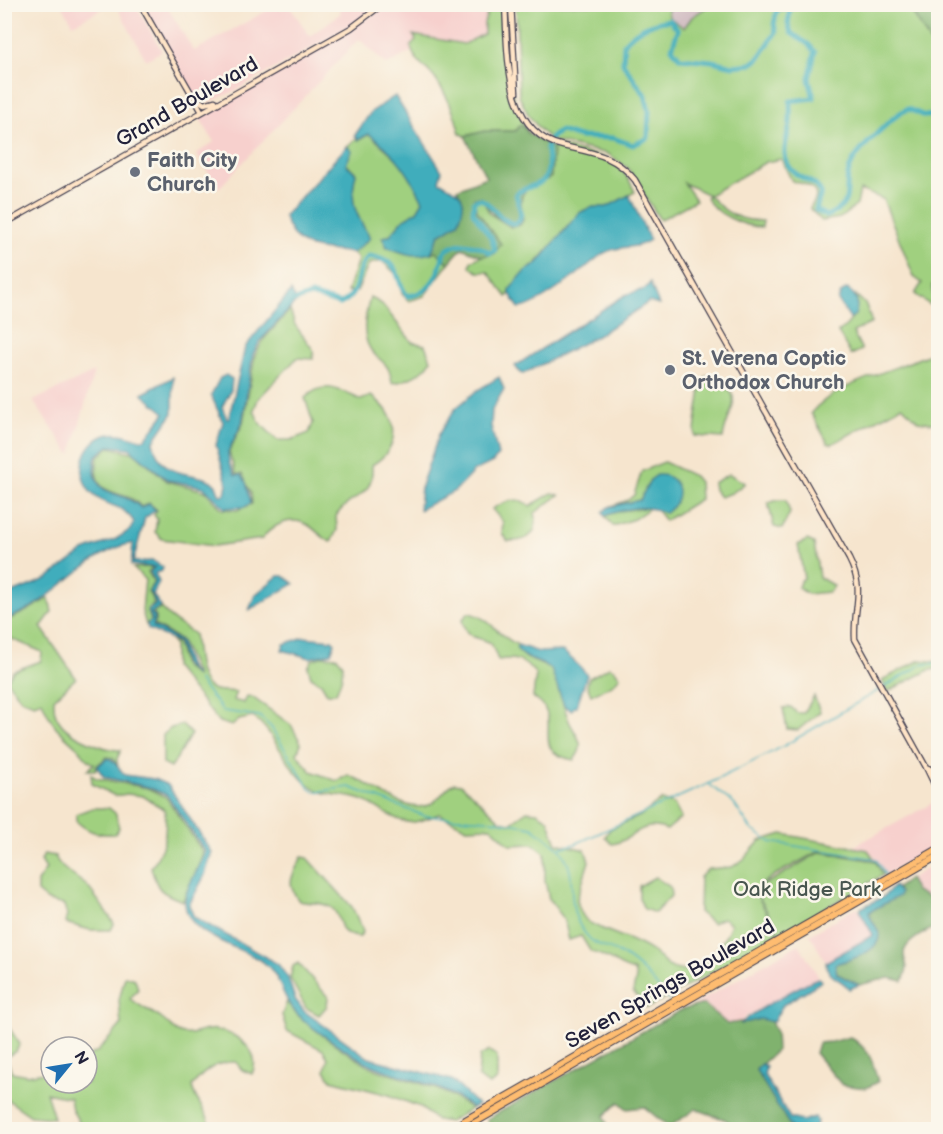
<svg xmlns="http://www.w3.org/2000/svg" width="943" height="1134" font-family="'Balsamiq Sans',sans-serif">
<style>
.built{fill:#f7d0cd}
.industrial{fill:#d2bec3}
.green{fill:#a0d07f;stroke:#61795d;stroke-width:1.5}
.forest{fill:#80b26e;stroke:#516a54;stroke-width:1.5}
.water{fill:#3fadbc;stroke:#30687c;stroke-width:1.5}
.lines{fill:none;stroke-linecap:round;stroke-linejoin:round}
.stream{stroke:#3fadbc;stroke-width:1.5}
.river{stroke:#3fadbc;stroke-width:5}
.secondary-casing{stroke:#423f51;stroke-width:7}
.primary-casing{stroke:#423f51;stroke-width:8}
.secondary{stroke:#ffe4c6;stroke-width:4.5}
.primary{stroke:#febc70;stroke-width:6}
.worship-dot{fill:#6b7280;stroke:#fbf7ec;stroke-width:2}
.labels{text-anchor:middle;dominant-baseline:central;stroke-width:5;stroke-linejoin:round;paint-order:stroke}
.street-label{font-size:21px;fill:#22223b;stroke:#fbf7ec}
.worship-label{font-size:21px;font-weight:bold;fill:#5b616d;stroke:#fbf7ec;text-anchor:start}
.park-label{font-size:21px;fill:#48564f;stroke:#fbf7ec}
</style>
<rect width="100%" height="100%" fill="#fbf7ec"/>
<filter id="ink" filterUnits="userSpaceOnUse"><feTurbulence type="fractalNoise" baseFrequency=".0167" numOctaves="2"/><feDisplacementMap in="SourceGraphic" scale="12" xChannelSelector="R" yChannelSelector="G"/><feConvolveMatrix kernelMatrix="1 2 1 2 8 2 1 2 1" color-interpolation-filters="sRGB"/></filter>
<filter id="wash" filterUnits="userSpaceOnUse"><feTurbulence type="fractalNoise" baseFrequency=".008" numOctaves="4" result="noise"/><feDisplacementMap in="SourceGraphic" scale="24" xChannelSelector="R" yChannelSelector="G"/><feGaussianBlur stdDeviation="1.35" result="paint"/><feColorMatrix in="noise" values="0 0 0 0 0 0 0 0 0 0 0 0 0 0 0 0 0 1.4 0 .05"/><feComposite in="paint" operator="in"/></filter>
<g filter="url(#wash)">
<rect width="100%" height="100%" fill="#f6e5ce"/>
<!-- built -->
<path class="built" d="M 62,5 L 110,5 L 73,24 Z
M 116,5 L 136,5 L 162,51 L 146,60 Z
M 142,5 L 166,5 L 194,51 L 277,5 L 289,5 L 310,36 L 341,13 L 339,9 L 349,5 L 373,5 L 375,9 L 365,18 L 233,92 L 210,102 L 202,102 L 194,94 Z
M 390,5 L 490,5 L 484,23 L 484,34 L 464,44 L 414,35 L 416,40 L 411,46 L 412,51 L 387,65 L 359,39 L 219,188 L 196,154 L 214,142 L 199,117 Z
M 94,372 L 71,455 L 33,401 Z
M 938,800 L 938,845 L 881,877 L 884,874 L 873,854 L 853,847 Z
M 938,862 L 938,903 L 937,903 L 916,891 L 909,879 Z
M 857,907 L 873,935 L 826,962 L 810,935 Z
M 799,944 L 820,979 L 814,979 L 762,1007 L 744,1018 L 741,1024 L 727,1024 L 705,1004 L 691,1006 Z"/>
<!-- industrial -->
<path class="industrial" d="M 667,5 L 710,5 L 692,17 L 684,28 L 669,17 Z"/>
<!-- green -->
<path class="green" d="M 490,5 L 501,5 C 502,49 507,94 529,134 C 508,128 486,131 465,136 L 460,133 C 455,114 448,96 436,80 C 429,69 412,60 411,46 L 416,40 L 413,35 L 464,44 L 484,34 L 484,23 Z
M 516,5 L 667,5 L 669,17 L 684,28 L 692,17 L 710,5 L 908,5 L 938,56 L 938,288 L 932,285 L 933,301 L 938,304 L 938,311 L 915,294 L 922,283 L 914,277 L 883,199 L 860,190 L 857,205 L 840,218 L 822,221 L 810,209 C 811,205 814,203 815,200 C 820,186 801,183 792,181 L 781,159 L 766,162 L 709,195 C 724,213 740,221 763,221 L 762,227 C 744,227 713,213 706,197 L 709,195 L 684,183 L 696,200 L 660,220 L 628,168 L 608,154 L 553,141 L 541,131 L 529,116 L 519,96 Z
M 369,134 L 405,166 L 423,201 L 417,211 L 404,219 L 389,236 L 382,237 L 387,247 C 406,254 415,257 436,251 L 449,263 L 424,296 L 409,301 L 402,294 L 398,276 L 382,261 L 369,264 L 357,291 L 347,292 L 358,259 L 353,253 L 370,238 C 355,213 349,202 356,173 L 346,163 L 351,151 L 347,146 L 357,138 L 359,140 Z
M 553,144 C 592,158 616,148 635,192 L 607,207 L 591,207 L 579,213 L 535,265 L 525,271 L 507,297 L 488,272 L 478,272 L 470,267 L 471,261 L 483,255 L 474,198 L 481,197 L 490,214 L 511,227 L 523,220 C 517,184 525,193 551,177 Z
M 856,295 L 866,305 L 872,323 L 853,332 L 862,350 L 851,355 L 838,332 C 851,324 859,310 856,295 Z
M 370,297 L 382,304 L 412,342 L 425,345 L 431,360 C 426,372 406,382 392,383 C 390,368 387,365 376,356 C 359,341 365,316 370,297 Z
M 290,310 L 295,325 L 314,351 L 313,359 L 297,358 L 258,399 L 254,410 L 259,422 L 277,440 L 291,440 L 309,433 L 313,423 L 305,398 C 324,379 340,390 361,400 L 371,396 C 400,415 402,447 372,465 C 374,500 352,492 336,516 L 337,530 L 331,542 C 321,537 316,530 308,525 C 291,515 272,525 262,539 L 214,546 L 162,539 L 155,532 L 157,519 L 154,515 L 157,510 L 149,503 L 141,507 C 125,485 89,504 98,457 L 109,447 L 135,453 L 167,481 L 205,491 L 222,509 L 237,510 L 252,504 L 251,493 L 242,474 L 236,474 L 229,452 L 243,423 L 255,355 L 264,339 Z
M 938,350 L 938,424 L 918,421 L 902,406 L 832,444 L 828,443 L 811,413 C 836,382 903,368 938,350 Z
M 707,376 C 751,395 728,407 723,438 L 695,436 C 695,416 701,402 701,382 Z
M 664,462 L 694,476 L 699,482 L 700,499 L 665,521 L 656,509 L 665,513 L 674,481 L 650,480 L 640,500 L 609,507 L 628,500 L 634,495 L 642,471 Z
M 729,474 L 745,483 L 732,493 L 720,497 L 714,490 L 713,483 Z
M 552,493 L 559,495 L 535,513 C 539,534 528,542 508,541 L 502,534 L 503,522 L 492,509 C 504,502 518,495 530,506 Z
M 778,500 L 786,500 L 790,513 L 782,529 L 774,527 L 768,503 Z
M 651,507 L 634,519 L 613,526 L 605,516 L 619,511 Z
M 807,540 L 814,543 L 819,577 L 834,586 L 829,592 L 808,594 L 798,588 L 800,581 L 804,578 L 798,545 Z
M 153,567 L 148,572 L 154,582 L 148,591 L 154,604 L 148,608 L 147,613 L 151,620 L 146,625 L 142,611 L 145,579 L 133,568 Z
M 49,598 L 52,612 L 41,627 L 76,678 L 54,699 C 54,708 54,715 60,722 C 68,735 106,751 121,750 L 117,759 L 118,768 L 113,758 L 107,757 L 96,766 L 96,770 L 87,770 L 94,764 C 85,759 84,754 77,747 C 59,731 51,725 42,701 L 34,704 L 21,699 L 7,681 L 13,671 L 41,661 L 42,652 L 5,636 L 5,621 L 23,613 Z
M 161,608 C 172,622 181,624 194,634 C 197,649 196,682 212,689 C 218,692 229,690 236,692 L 233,700 L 244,703 L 247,696 L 252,697 L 291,725 L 301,743 L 297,754 L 311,771 L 337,781 L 348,775 C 370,782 405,815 429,805 C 439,801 444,789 454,783 L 461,784 L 501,821 L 510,823 L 527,811 L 537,812 L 548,819 L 557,843 L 585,850 L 589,861 L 577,899 C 578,907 583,919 590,923 C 610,934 633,938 653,952 C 661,958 667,969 679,970 C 704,971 723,945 731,924 L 723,918 L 712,923 L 699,912 L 700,877 L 708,869 L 732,867 L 744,859 L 760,841 L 782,834 L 868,850 L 878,864 L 875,859 L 819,851 L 775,875 L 754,890 L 779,934 L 786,932 L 647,1008 L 633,992 L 636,978 L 634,971 C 615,967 611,956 591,952 L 581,936 L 569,940 L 564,919 L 549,899 L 545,881 L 545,853 L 533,844 L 510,845 L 491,827 L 467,828 L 439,814 C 428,818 415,825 403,821 C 388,817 376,805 362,800 C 341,793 322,798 305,782 C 283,762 274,731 253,717 L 239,720 L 232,726 L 219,722 L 174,667 L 174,645 L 170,640 L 177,643 L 183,666 L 197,677 L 181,640 L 154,625 L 156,617 L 153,613 Z
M 468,613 C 489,616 499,637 518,645 L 517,648 L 526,658 L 551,669 C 558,687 563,705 569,721 C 572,728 578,735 580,743 C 581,750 578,754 574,760 C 532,752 557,729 544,707 C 541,703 536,700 533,697 L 536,674 C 523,660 516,657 498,660 L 491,643 C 475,635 467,641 462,620 Z
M 323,656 L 337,657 L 343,664 L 342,677 L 336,693 L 327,693 L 321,683 L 311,677 L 308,667 L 312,660 Z
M 920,660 L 938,662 L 938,669 L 929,670 L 887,692 L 882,680 Z
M 609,667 L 614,669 L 620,677 L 612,685 L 591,695 L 587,685 L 589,678 Z
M 814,696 L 820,712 L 798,730 L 787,729 L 783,708 L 791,707 L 797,713 L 804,713 Z
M 182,725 L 191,734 L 171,768 L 163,764 L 163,735 L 171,728 Z
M 91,774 L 96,778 L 147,788 L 166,797 L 203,852 C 199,869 189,884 183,901 C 160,893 157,890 151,867 C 165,849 167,833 165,810 L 143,796 L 127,794 L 115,796 L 92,784 Z
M 661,800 L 674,804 L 681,818 L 667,830 C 638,819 636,840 612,844 L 605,837 L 610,829 L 640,816 Z
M 92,808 L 109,808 L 116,814 L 119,828 L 115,834 C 98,835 88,832 76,821 L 76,814 Z
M 820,852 L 875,861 L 883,875 L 780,934 L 755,890 Z
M 44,854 L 55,856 C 60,869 75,876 86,885 C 91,890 111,918 114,924 L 111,930 L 90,930 L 65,923 L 67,915 L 64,905 L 48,901 L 37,892 L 37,882 L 46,869 L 41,861 Z
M 302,857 L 308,858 L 352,907 L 363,931 L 360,937 C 334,935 345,920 332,908 C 323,901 310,904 299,901 C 285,882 292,876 302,857 Z
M 655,877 L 670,887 L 671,896 L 655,913 L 644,909 L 639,898 L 639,886 Z
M 298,963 L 328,997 L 327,1006 L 319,1015 L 306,1008 L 290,978 L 293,966 Z
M 125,976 L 135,979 L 138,989 L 130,999 C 140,1006 152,1012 162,1019 C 169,1024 172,1030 180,1033 C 192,1038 206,1027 217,1030 C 239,1034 262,1052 252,1074 L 242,1070 L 236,1062 C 216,1061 204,1071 192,1086 C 195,1103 209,1112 211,1129 L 83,1129 L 72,1110 L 70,1098 L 46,1093 L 54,1118 L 31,1116 L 5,1098 L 5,1022 L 20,1044 L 16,1051 L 6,1057 L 12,1072 L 27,1075 L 51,1071 L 51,1083 L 87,1083 L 87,1057 L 98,1051 L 121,1025 L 119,1000 Z
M 287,1001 C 293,1018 360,1063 378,1070 C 411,1082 443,1086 471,1109 L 449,1122 L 436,1120 L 420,1107 L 389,1095 L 331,1080 L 325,1070 L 328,1058 L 323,1050 L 287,1031 L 282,1015 Z
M 489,1051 L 497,1056 L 497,1080 L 489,1085 L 478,1077 L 480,1056 Z"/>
<!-- forest -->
<path class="forest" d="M 908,5 L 932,5 L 930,9 L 938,25 L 938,56 Z
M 521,124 L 528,133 L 553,148 L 551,177 C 524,193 517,185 523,220 L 520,225 L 511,227 C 496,218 489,212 481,197 L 474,198 L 476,209 L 501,244 L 494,254 L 482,256 L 462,248 L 449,263 L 436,251 L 431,253 L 439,235 L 458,223 C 463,211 464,200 457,189 L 486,177 L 465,136 L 485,131 L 515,131 Z
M 909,879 L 916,891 L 938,903 L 938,926 C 929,930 905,941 904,953 C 904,966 911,962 903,981 L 889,978 L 859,985 L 837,974 L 835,964 C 849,960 881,952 878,934 C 877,925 870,921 869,912 L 900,893 L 897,888 Z
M 704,1004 L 727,1024 L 760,1019 L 770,1020 L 776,1032 L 777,1050 L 756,1070 L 792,1129 L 737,1129 L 726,1120 L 696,1109 L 669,1127 L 644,1107 L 627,1109 L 619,1102 L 604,1116 L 609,1129 L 490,1129 L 487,1119 L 681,1010 Z
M 850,1037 C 869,1049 873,1060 878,1082 L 866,1088 L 842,1085 L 815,1053 L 818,1043 L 831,1042 Z"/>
<!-- water -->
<path class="water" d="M 395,96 L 442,171 L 439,181 C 460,193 470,195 458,223 L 439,235 L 431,253 C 413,258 403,253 387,247 L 382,237 L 389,236 L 404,219 L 417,211 L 423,201 C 409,173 395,152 369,134 L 358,140 L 355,135 L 371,112 Z
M 347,146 L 352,151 L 346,164 L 356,173 C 349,202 355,213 370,238 L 353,253 C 319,248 295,253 284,216 Z
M 629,195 L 650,240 C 634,252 615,242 596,259 C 582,271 536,308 519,308 L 510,294 L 510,289 L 525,271 L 536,265 L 579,213 L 591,207 L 607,207 Z
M 650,283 L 659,305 L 649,302 L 597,336 L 523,374 L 520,373 L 515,366 L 625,295 L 645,289 Z
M 847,289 C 858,296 858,302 856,314 L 850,319 L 838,301 L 841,293 Z
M 291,291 L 297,301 L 261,340 L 253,354 L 242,423 L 228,452 L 229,463 L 235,475 L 241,475 L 246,482 L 251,503 L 245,507 L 225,508 L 203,487 L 168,480 L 129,448 L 109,446 L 96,456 C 88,502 121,487 141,508 L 149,504 L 156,510 L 145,518 L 133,562 L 153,561 L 163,567 L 162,571 L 155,573 L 159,582 L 153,595 L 161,606 L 151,613 L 155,617 L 153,626 L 180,641 L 188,665 L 196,677 L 184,664 L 178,642 L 148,629 L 147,624 L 152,620 L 148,611 L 156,604 L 149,591 L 155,581 L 150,572 L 155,567 L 131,565 L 133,543 C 82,553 54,605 5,619 L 5,596 L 46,579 L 84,551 L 116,539 L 130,530 L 134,522 C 121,503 113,509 96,497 C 73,481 81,440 109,434 C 122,431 134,440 145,439 L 165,413 L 142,394 L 173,377 L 173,413 L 153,442 C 162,486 205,467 217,487 C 218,490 218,493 220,495 L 225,494 L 227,483 L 216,445 L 223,422 L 211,395 L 220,378 L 226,375 L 232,379 L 231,390 L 222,407 L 227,419 L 229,418 L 245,347 Z
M 499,377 L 504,389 L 492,410 L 491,426 L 498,455 L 493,462 L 474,471 L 455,491 L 419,510 L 421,486 L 439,434 L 455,409 L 476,391 Z
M 657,475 C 680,473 686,500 665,513 C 645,504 626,508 605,516 L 603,512 L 609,507 L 640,500 L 650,480 Z
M 278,576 L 284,576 L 294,584 L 249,610 L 255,595 Z
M 304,637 L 332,640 L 335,643 L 331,653 L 310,658 L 282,650 L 284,644 Z
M 518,645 L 539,652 L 562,651 C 566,653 585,671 587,675 L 577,705 L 571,710 L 564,706 L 551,669 C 540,661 524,660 516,648 Z
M 106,759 L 111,759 L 125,775 L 154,779 L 168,785 L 212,852 L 205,875 L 189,905 L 194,917 L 278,964 L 288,978 L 295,999 L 304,1011 L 369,1058 L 452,1080 L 478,1105 L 472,1108 C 438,1079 394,1080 357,1057 C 336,1043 307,1027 292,1008 C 280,992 280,974 263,962 C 240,946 185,936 185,902 C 185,886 201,868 205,851 L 167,795 L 148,787 L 104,777 L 97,767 Z
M 894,886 L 900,893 L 899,896 L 869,912 C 870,921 877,925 879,934 C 881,952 849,960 835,964 L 837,974 L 859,985 L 849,989 C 843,979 826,978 826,962 L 873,935 L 860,912 L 861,908 L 883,897 Z
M 819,978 L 821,981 L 819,983 L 783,1005 L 773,1022 L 760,1019 L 741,1024 C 744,1017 809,980 819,978 Z
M 762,1064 L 766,1066 L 764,1075 L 790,1118 L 802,1121 L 815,1117 L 817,1121 L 815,1129 L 792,1129 L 756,1070 Z"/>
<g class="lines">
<!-- stream -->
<path class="stream" d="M 198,680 L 223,711 L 259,716 L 271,727 L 309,788 L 315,792 L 349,787 L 425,816 L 491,820 L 532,827 L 559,848 L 575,844 L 710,783 L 782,747 L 913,670 L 920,665 L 938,663
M 710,785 L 734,804 L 751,829 L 770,842 L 876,859 L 886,876
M 560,849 C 583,880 559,907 590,939 C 597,946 610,948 619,953 C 640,965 655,983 669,1001"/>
<!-- river -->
<path class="river" d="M 291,302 L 311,295 L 340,304 C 365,291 351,273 369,256 C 405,263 392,274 407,296 C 426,295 437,280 441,263 C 442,262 443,254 443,254 C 455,238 478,244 490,253 L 495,250 L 492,239 L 473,212 L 474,201 L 480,199 C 494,204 498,220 514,224 L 519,221 L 521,214 L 516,194 C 524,186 539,187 545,178 C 556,160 534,144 561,131 L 579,137 L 613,138 L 633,145 L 648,138 L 649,110 L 645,95 L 623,63 L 624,43 C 638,28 650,23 670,20 L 678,30 L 672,48 L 680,58 L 712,61 L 733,66 L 751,64 L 759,58 L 776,32 L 774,24 L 777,10 L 787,7 L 790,12 L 788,23 L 791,33 L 808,44 L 815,52 L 809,79 L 814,98 L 790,101 C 790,110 791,121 789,129 C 785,144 780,161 795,173 C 805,181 814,180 821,192 L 816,210 L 826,216 C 860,202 839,187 852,163 C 858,151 895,113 908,109 L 925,116 L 938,115"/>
</g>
</g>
<g filter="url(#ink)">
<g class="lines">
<!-- secondary casing -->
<g class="secondary-casing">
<path id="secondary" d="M 140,4 L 202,112
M 505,4 C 508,52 503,132 563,146 C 593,153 615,155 635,180 L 849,559 C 866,592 853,605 855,639 L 926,767 L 930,769 L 938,783
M 511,4 L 516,93
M 196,98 L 204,104 L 215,101
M 4,224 L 351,28 L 383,4
M 926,767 L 938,792"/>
</g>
<!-- primary casing -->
<g class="primary-casing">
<path id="primary" d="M 432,1128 L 441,1130
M 448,1130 L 938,849
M 462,1130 L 938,856"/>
</g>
<!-- secondary -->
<use href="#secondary" class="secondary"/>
<!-- primary -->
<use href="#primary" class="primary"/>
</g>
</g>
<!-- markers -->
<g class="worship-dot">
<circle cx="135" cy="172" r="6"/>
<circle cx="670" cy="370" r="6"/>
</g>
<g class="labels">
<!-- street labels -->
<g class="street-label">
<text transform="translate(187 102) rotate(-30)">Grand Boulevard</text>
<text transform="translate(670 984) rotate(-30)">Seven Springs Boulevard</text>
</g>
<!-- worship labels -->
<g class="worship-label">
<text x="147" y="160">Faith City<tspan x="147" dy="24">Church</tspan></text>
<text x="682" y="358">St. Verena Coptic<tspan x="682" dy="24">Orthodox Church</tspan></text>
</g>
<!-- park labels -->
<g class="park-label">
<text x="807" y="889">Oak Ridge Park</text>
</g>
</g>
<!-- margin -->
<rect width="943" height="1134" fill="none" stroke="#fbf7ec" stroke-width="24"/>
<!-- north arrow -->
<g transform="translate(69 1065) rotate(60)"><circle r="28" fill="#fbf7ec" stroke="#a4a2a5" stroke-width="1.5"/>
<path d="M0-4.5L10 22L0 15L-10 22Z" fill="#1f6fb2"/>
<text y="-9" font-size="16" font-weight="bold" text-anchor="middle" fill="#22223b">N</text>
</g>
</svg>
